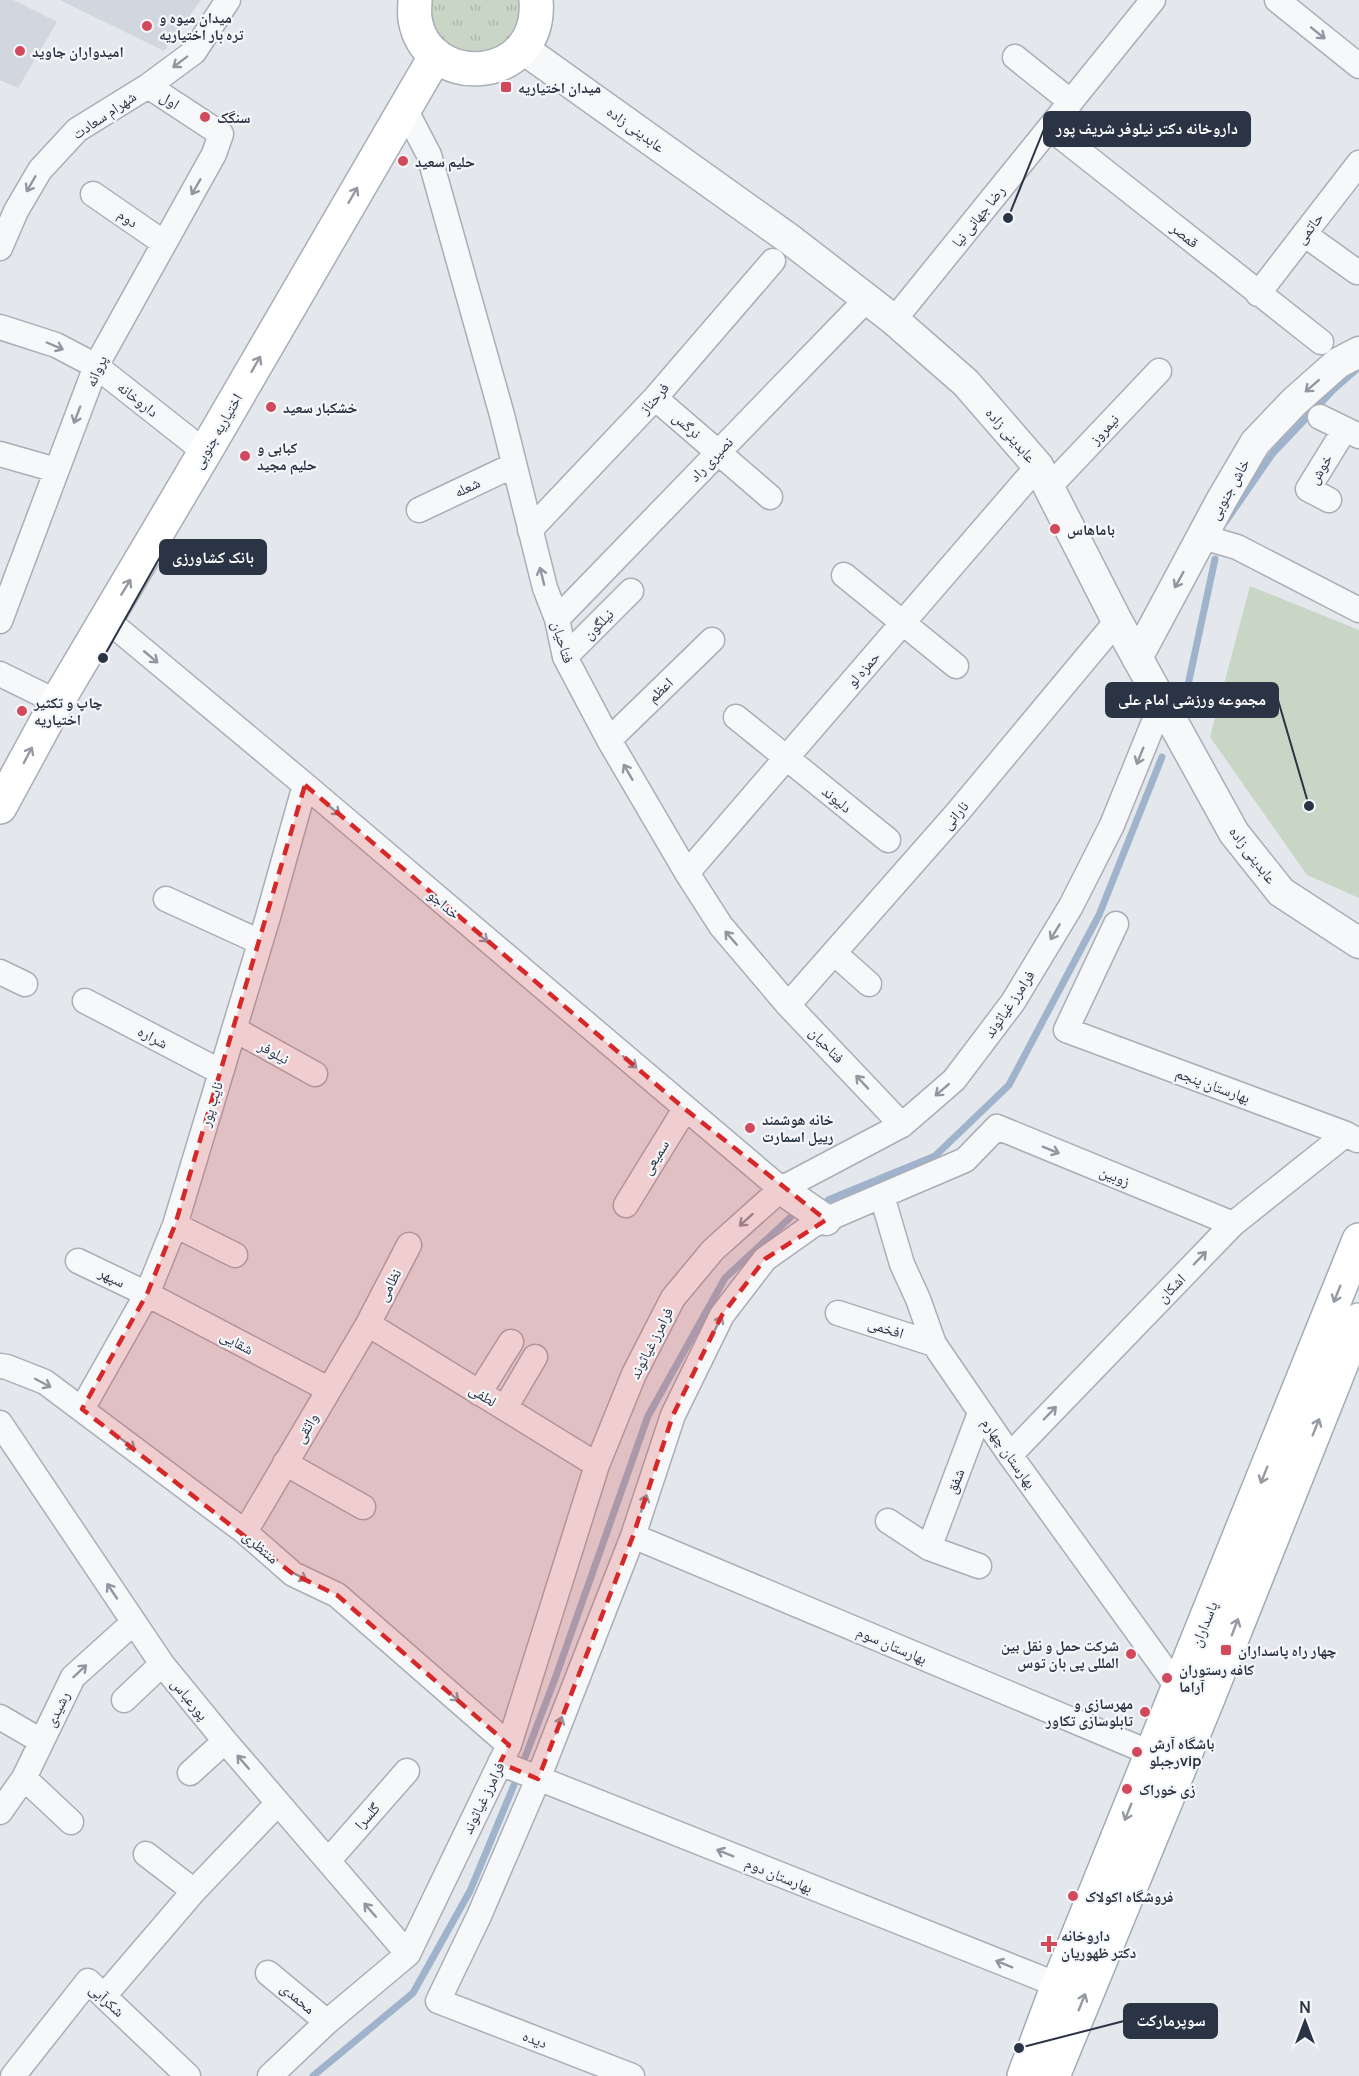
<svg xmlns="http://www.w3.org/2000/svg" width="1359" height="2076" font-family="Manrope,'Noto Naskh Arabic',sans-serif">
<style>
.built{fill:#d2d6de}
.grass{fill:url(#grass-tufts)}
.garden{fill:#c9d6c5}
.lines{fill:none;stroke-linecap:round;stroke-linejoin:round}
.stream{stroke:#9fb4cc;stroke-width:7}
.minor-casing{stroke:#a9aeb7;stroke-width:27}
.tertiary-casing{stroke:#a9aeb7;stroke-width:33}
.secondary-casing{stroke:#a9aeb7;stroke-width:36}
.primary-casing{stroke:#a3abb8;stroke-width:36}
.minor{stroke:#f7f8fa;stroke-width:24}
.tertiary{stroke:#f7f8fa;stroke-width:30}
.secondary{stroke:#fff;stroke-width:33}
.primary{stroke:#fff;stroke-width:33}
.oneway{stroke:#9196a0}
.oneway2{stroke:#959aa2}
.marked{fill:#d62828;fill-opacity:0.2;stroke:#d62828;stroke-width:4.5;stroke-dasharray:12 8;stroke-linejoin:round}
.poi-dot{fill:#d1495b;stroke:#f4f6f9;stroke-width:2}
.labels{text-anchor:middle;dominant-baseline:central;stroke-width:4.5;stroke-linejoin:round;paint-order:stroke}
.poi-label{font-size:15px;font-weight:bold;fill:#2b3445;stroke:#f4f6f9;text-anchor:start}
.street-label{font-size:15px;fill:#2b3445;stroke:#f4f6f9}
.leader{fill:none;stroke:#2b3445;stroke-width:2}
.callout-dot{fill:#2b3445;stroke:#f4f6f9;stroke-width:2}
.callout{fill:#2b3445;stroke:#2b3445;stroke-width:2}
.callout-label{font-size:16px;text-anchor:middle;font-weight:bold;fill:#fff}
</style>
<defs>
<pattern id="grass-tufts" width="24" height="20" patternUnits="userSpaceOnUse" patternTransform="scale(1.5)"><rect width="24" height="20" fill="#c9d6c5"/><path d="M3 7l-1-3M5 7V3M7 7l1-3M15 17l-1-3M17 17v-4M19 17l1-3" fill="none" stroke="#adb8ab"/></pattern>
</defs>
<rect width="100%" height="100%" fill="#e4e7ec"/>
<!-- built -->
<path class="built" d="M 0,0 L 13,0 L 57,22 L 18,88 L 0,80 Z
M 60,0 L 201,0 L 164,51 Z"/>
<!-- grass -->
<path class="grass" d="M 427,0 L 526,0 L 528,10 L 502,52 L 455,53 L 432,32 Z"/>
<!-- garden -->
<path class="garden" d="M 1250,586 L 1359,630 L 1359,898 L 1307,875 L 1210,737 Z"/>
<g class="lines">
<!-- stream -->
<path class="stream" d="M 1226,521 L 1273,453 L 1332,391 L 1359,367
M 1185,699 L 1215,559
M 828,1200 L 935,1156 L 1009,1085 L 1099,915 L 1162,757
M 524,1760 L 556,1676 L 648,1416 L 725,1278 L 794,1214
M 313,2076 L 413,1993 L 470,1891 L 514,1785"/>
<!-- minor casing -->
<g class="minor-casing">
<path id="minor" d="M 1277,0 L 1359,66
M 1015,57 L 1071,102
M 404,107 L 429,155 L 502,415 L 545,588 L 557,619 L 565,657 L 609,740 L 687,873 L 721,926 L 788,1005 L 902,1125
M 1050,128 L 1321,342
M 93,194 L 164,243
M 1304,234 L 1357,272
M 0,248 L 16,211 L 40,170 L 77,130 L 148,86 L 194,52 L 228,0
M 1258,294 L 1359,163
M 894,320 L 1153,0
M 0,327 L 56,345 L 96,366 L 205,452
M 655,398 L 770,497
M 1320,417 L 1359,436
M 0,454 L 56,470
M 1049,487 L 1159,371
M 1329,500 L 1308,489 L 1345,429
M 419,510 L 514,465
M 530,530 L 655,398 L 773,261
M 1203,537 L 1237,547 L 1359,610
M 844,575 L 956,666
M 106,619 L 305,785 L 781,1189
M 557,619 L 866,300
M 0,621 L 96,366 L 214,154 L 221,134 L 148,86
M 565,657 L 631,591
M 0,674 L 57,702
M 736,717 L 888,840
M 609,740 L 712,640
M 687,873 L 1038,466
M 166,899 L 260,942
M 1116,924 L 1066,1030 L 1346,1134 L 1357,1140
M 834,953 L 869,984
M 0,972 L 25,984
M 85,1001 L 221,1072
M 788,1005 L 957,813 L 1117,621
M 234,1029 L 315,1074
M 882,1196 L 902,1264 L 918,1299 L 934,1344 L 1010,1455 L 1178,1688 L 1190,1693
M 626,1205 L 685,1109
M 175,1225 L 235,1255
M 78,1261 L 147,1294 L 328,1389
M 838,1313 L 934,1344
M 368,1324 L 597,1465
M 0,1366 L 7,1367 L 45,1382 L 245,1532 L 293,1574 L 337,1595 L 509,1745
M 479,1393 L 511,1342
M 505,1408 L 535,1357
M 82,1409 L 147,1294 L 175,1225 L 268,917 L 305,785
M 0,1423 L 162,1664 L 225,1741 L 408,1954
M 1010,1455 L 1233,1224 L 1346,1134
M 285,1463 L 363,1507
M 888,1521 L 929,1548 L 979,1566
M 245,1532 L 368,1324 L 409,1245
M 633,1536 L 1165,1759
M 929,1548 L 980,1413
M 124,1700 L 162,1664
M 0,1717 L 41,1741
M 500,1763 L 1058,1985
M 190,1773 L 225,1741
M 24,1778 L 71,1822
M 0,1812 L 24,1778 L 73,1677 L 134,1622
M 146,1854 L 194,1891
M 328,1861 L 407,1771
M 268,1973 L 327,2022
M 104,1996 L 194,1891 L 278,1803
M 13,2076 L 88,1981 L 188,2076
M 270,2076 L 327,2022 L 408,1954 L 509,1745 L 597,1465 L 634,1374 L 673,1298 L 713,1250 L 781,1189 L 902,1125 L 954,1080 L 1013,1002 L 1071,906 L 1112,825 L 1162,702
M 632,2076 L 438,2001 L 479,1916 L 538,1779 L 633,1536 L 673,1415 L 722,1315 L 765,1259 L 813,1225 L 965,1160 L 997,1127 L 1233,1224"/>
</g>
<!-- tertiary casing -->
<g class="tertiary-casing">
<path id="tertiary" d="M 522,48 L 792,241 L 894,320 L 966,383 L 1038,466 L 1117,621 L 1234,833 L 1281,892 L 1359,943
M 1137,658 L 1221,501 L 1255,443 L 1294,402 L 1338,363 L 1359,352
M 781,1189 L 826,1220"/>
</g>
<!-- secondary casing -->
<g class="secondary-casing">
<path id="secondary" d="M 415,0 C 415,6 414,13 415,19 C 427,92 543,84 536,0
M 0,807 L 57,702 L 205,452 L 436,55"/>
</g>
<!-- primary casing -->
<g class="primary-casing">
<path id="primary" d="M 1024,2076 L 1058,1985 L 1359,1240
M 1053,2076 L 1207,1701 L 1359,1320"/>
</g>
<!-- minor -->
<use href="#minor" class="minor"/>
<!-- tertiary -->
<use href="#tertiary" class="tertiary"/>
<!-- secondary -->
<use href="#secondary" class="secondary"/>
<!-- primary -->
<use href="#primary" class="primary"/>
</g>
<!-- one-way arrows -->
<defs><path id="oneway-shaft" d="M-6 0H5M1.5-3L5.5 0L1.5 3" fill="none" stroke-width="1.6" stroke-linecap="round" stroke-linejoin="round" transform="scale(1.5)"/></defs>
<g class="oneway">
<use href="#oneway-shaft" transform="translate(1318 33) rotate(39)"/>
<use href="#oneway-shaft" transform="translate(180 62) rotate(143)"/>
<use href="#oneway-shaft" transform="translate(31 184) rotate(120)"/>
<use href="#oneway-shaft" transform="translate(196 187) rotate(120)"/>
<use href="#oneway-shaft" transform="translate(55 346) rotate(23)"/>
<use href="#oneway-shaft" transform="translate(1312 386) rotate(139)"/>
<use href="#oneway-shaft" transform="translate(77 415) rotate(111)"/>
<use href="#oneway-shaft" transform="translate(542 576) rotate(-104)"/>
<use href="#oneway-shaft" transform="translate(1179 580) rotate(119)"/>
<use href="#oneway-shaft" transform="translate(151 657) rotate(40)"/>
<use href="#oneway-shaft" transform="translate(1140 756) rotate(112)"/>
<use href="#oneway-shaft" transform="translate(628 772) rotate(-120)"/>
<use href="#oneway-shaft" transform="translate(333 809) rotate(40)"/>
<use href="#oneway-shaft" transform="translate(1055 932) rotate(121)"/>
<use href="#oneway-shaft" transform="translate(481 936) rotate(40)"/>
<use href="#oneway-shaft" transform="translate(731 938) rotate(-131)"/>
<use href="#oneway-shaft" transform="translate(630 1062) rotate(40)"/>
<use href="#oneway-shaft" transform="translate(862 1082) rotate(-133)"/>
<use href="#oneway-shaft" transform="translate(942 1090) rotate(139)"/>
<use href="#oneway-shaft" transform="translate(1051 1150) rotate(22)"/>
<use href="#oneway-shaft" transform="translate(746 1220) rotate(138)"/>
<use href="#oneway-shaft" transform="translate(1200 1258) rotate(-46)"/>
<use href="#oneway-shaft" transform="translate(718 1324) rotate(-63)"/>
<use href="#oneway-shaft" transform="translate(43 1383) rotate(28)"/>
<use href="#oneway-shaft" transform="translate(1050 1413) rotate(-46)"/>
<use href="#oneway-shaft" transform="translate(128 1444) rotate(37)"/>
<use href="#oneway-shaft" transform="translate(644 1503) rotate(-72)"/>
<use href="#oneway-shaft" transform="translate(299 1576) rotate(28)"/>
<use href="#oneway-shaft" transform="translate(112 1591) rotate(-124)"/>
<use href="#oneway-shaft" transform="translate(80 1671) rotate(-43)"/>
<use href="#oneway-shaft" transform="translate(452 1695) rotate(41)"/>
<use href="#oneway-shaft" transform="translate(559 1725) rotate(-69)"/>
<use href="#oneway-shaft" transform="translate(243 1762) rotate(-131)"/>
<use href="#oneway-shaft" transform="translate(725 1853) rotate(-158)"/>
<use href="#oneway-shaft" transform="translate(370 1910) rotate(-131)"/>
<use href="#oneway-shaft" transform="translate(1004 1964) rotate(-158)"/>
</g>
<g class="oneway2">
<use href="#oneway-shaft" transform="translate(353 195) rotate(-60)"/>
<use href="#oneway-shaft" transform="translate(256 364) rotate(-60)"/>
<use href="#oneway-shaft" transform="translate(126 587) rotate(-59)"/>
<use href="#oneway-shaft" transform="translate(28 755) rotate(-62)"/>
<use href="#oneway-shaft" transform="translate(1337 1294) rotate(112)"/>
<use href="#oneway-shaft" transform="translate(1316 1427) rotate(-68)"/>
<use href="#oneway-shaft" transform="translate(1264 1475) rotate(112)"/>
<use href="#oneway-shaft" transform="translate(1235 1627) rotate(-69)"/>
<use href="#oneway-shaft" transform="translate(1128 1812) rotate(112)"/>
<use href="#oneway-shaft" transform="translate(1082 2002) rotate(-68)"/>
</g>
<!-- marked area -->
<path class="marked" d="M 305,785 L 685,1109 L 826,1220 L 765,1259 L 722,1315 L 673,1415 L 633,1536 L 538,1779 L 500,1763 L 509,1745 L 337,1595 L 293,1574 L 82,1409 L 147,1294 L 175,1225 Z"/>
<!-- markers -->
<g class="poi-dot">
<circle cx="147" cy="26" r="6"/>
<circle cx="20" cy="51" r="6"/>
<rect x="500" y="81" width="12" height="12" rx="3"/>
<circle cx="205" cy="117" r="6"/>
<circle cx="403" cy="161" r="6"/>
<circle cx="271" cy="407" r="6"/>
<circle cx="245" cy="456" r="6"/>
<circle cx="1055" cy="529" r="6"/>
<circle cx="22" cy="711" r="6"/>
<circle cx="750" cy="1128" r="6"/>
<rect x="1220" y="1644" width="12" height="12" rx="3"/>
<circle cx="1131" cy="1654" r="6"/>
<circle cx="1167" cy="1678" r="6"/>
<circle cx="1145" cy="1712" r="6"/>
<circle cx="1137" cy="1752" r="6"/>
<circle cx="1127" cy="1789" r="6"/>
<circle cx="1073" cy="1896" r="6"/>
<path d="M1046 1935h6v6h6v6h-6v6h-6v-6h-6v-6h6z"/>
</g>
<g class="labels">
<!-- poi labels -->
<g class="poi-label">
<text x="159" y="17">میدان میوه و<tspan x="159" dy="17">تره بار اختیاریه</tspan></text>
<text x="32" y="51">امیدواران جاوید</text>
<text x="518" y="87">میدان اختیاریه</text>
<text x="217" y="117">سنگک</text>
<text x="415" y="161">حلیم سعید</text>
<text x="283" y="407">خشکبار سعید</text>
<text x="257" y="447">کبابی و<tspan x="257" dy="17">حلیم مجید</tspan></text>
<text x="1067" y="529">باماهاس</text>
<text x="34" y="702">چاپ و تکثیر<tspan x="34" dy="17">اختیاریه</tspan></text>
<text x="762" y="1119">خانه هوشمند<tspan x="762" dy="17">رییل اسمارت</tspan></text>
<text x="1119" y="1645" text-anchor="end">شرکت حمل و نقل بین<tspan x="1119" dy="17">المللی پی بان توس</tspan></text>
<text x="1238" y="1650">چهار راه پاسداران</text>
<text x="1179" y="1669">کافه رستوران<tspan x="1179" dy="17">آراما</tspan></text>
<text x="1133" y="1703" text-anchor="end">مهرسازی و<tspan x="1133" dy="17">تابلوسازی تکاور</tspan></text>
<text x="1149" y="1743">باشگاه آرش<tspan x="1149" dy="17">رجبلوvip</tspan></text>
<text x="1139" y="1789">زی خوراک</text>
<text x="1085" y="1896">فروشگاه اکولاک</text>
<text x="1061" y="1935">داروخانه<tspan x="1061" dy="17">دکتر ظهوریان</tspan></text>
</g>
<!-- street labels -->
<g class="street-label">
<text transform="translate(170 100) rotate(33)">اول</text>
<text transform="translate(104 115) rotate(-34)">شهرام سعادت</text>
<text transform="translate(636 129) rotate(36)">عابدینی زاده</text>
<text transform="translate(978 216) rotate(-51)">رضا جهانی نیا</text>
<text transform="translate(128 218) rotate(34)">دوم</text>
<text transform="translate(1309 228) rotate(-52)">حاتمی</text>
<text transform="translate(1185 235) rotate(39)">قمصر</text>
<text transform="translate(96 371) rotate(-66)">پروانه</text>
<text transform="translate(654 398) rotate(-48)">فرحناز</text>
<text transform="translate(138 399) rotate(38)">داروخانه</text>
<text transform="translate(687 425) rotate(41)">نرگس</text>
<text transform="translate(1104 429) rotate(-47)">نیمروز</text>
<text transform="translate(217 431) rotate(-60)">اختیاریه جنوبی</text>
<text transform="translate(1011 435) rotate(49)">عابدینی زاده</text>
<text transform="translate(711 459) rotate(-46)">نصیری راد</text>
<text transform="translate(1320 469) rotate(-59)">خوش</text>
<text transform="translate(467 487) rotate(-26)">شعله</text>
<text transform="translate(1229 489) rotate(-61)">خاش جنوبی</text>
<text transform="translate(598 624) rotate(-45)">نیلگون</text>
<text transform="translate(563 642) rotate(73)">فتاحیان</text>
<text transform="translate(863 669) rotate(-49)">حمزه لو</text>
<text transform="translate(660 690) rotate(-44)">اعظم</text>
<text transform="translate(837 799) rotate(39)">دلیوند</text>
<text transform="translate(955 815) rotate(-49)">نارانی</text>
<text transform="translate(1253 855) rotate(53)">عابدینی زاده</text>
<text transform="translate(444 904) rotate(40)">خداجو</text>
<text transform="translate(1009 1004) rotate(-56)">فرامرز غیاثوند</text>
<text transform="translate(153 1037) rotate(28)">شراره</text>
<text transform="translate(827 1045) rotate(47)">فتاحیان</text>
<text transform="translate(274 1052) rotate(29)">نیلوفر</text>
<text transform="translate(1213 1085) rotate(20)">بهارستان پنجم</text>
<text transform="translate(211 1104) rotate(-73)">نایب پور</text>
<text transform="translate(655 1157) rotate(-58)">سمیعی</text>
<text transform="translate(1115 1176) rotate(22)">زوبین</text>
<text transform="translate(112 1277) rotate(26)">سپهر</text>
<text transform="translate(389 1285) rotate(-62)">نظامی</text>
<text transform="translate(1171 1288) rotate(-46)">اشکان</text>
<text transform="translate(886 1328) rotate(18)">افخمی</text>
<text transform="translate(237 1342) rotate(28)">شقایی</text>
<text transform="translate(651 1343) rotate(-63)">فرامرز غیاثوند</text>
<text transform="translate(483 1395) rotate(32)">لطفی</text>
<text transform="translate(306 1428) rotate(-60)">واثقی</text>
<text transform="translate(1009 1453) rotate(55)">بهارستان چهارم</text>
<text transform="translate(955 1481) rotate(-69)">شفق</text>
<text transform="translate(261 1547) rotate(41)">منتظری</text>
<text transform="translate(1204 1624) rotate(-68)">پاسداران</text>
<text transform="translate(892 1645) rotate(23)">بهارستان سوم</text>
<text transform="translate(190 1699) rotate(51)">پورعباس</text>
<text transform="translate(57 1709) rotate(-64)">رشیدی</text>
<text transform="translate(483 1798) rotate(-64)">فرامرز غیاثوند</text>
<text transform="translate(367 1816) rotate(-48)">گلسرا</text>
<text transform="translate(779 1875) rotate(22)">بهارستان دوم</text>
<text transform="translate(298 1998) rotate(40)">محمدی</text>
<text transform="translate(107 2000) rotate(42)">شکرآبی</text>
<text transform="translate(535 2039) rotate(21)">دیده</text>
</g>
</g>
<!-- callouts -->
<path class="leader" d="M1008 218L1044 129M103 658L160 557M1309 806L1278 700M1019 2048L1124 2021"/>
<g class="callout-dot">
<circle cx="1008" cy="218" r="6"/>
<circle cx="103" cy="658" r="6"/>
<circle cx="1309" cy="806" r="6"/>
<circle cx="1019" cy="2048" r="6"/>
</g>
<g class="callout">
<rect x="1044" y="112" width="206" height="34" rx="6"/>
<rect x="160" y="540" width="106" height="34" rx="6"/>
<rect x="1106" y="683" width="172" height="34" rx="6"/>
<rect x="1124" y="2004" width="93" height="34" rx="6"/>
</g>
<g class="callout-label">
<text x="1147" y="134">داروخانه دکتر نیلوفر شریف پور</text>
<text x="213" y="563">بانک کشاورزی</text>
<text x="1192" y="705">مجموعه ورزشی امام علی</text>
<text x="1171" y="2026">سوپرمارکت</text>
</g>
<!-- north arrow -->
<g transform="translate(1305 2022)" stroke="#f4f6f9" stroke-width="4.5" paint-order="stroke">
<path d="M0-4.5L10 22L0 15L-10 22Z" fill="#2b3445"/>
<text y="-9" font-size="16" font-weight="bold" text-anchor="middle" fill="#2b3445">N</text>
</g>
</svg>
